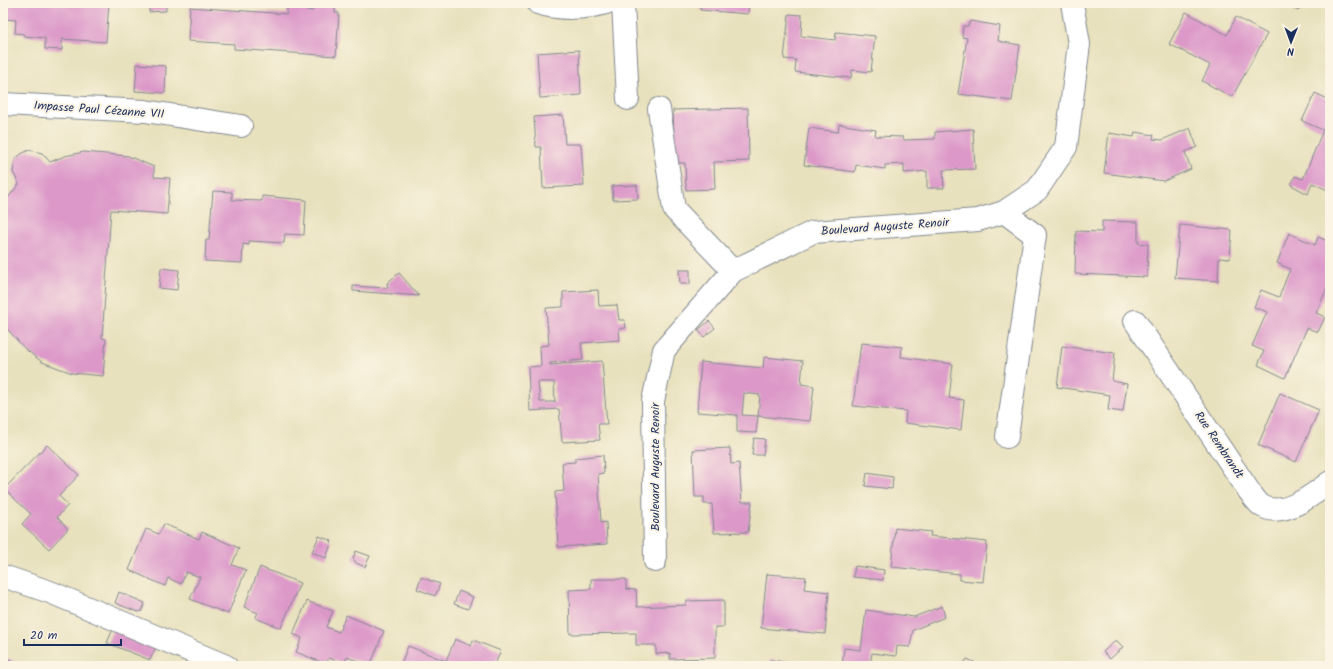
<svg xmlns="http://www.w3.org/2000/svg" width="1333" height="669" font-family="Kalam,sans-serif">
<style>
.building{fill:#dc98c9;fill-rule:evenodd}
.lines{fill:none;stroke-linecap:round;stroke-linejoin:round}
.minor-casing{stroke:#82888e;stroke-width:24}
.minor{stroke:#fff;stroke-width:22}
.labels{text-anchor:middle;dominant-baseline:central;stroke-width:4;stroke-linejoin:round;paint-order:stroke}
.street-label{font-size:12px;fill:#1b2f5e;stroke:#fcf5e5}
</style>
<rect width="100%" height="100%" fill="#fcf5e5"/>
<filter id="ink" filterUnits="userSpaceOnUse"><feTurbulence type="fractalNoise" baseFrequency=".025" numOctaves="2"/><feDisplacementMap in="SourceGraphic" scale="8" xChannelSelector="R" yChannelSelector="G"/><feConvolveMatrix kernelMatrix="1 2 1 2 8 2 1 2 1" color-interpolation-filters="sRGB"/></filter>
<filter id="wash" filterUnits="userSpaceOnUse"><feTurbulence type="fractalNoise" baseFrequency=".012" numOctaves="4" result="noise"/><feDisplacementMap in="SourceGraphic" scale="16" xChannelSelector="R" yChannelSelector="G"/><feGaussianBlur stdDeviation="0.9" result="paint"/><feColorMatrix in="noise" values="0 0 0 0 0 0 0 0 0 0 0 0 0 0 0 0 0 1.4 0 .05"/><feComposite in="paint" operator="in"/></filter>
<g filter="url(#wash)">
<rect width="100%" height="100%" fill="#e8e1bd"/>
<g id="blocks">
<!-- building -->
<path class="building" d="M 3,3 L 109,3 L 106,42 L 62,39 L 62,50 L 45,49 L 45,38 L 24,36 L 24,34 L 15,33 L 16,20 L 3,19 Z
M 149,3 L 166,3 L 166,11 L 149,12 Z
M 314,3 L 335,4 L 335,13 L 339,13 L 336,56 L 234,49 L 234,44 L 188,41 L 190,7 L 287,14 L 287,7 L 313,11 Z
M 701,3 L 749,3 L 748,14 L 700,10 Z
M 1284,3 L 1302,3 L 1298,11 Z
M 1186,12 L 1227,35 L 1236,17 L 1267,34 L 1232,97 L 1202,81 L 1210,65 L 1169,44 Z
M 789,14 L 802,15 L 801,36 L 835,40 L 836,32 L 875,36 L 871,72 L 852,70 L 851,78 L 795,72 L 796,60 L 784,59 Z
M 970,21 L 1000,26 L 998,41 L 1020,45 L 1012,101 L 958,94 L 967,38 L 962,37 L 963,26 L 968,26 Z
M 579,50 L 581,95 L 540,98 L 537,53 Z
M 137,64 L 166,66 L 165,93 L 135,91 Z
M 1315,93 L 1330,100 L 1330,191 L 1312,183 L 1308,194 L 1291,185 L 1295,176 L 1303,179 L 1323,130 L 1302,121 Z
M 748,108 L 749,161 L 714,162 L 715,189 L 686,190 L 685,163 L 675,163 L 673,110 Z
M 563,115 L 565,144 L 581,144 L 584,186 L 543,188 L 541,147 L 536,147 L 534,117 Z
M 839,124 L 876,130 L 875,136 L 903,137 L 904,140 L 935,139 L 935,132 L 973,129 L 975,169 L 943,170 L 944,188 L 927,188 L 927,171 L 904,173 L 904,164 L 885,165 L 885,169 L 856,165 L 855,172 L 804,165 L 809,128 L 838,132 Z
M 1190,128 L 1197,147 L 1185,152 L 1191,169 L 1164,181 L 1104,173 L 1109,133 L 1134,137 L 1135,132 L 1154,135 L 1153,139 L 1162,140 Z
M 29,150 L 42,153 L 50,162 L 65,156 L 84,152 L 128,156 L 154,167 L 154,177 L 170,178 L 167,214 L 111,210 L 102,338 L 106,339 L 103,376 L 72,373 L 42,362 L 24,348 L 3,324 L 3,204 L 19,184 L 13,172 L 15,160 L 21,154 Z
M 637,185 L 638,199 L 613,200 L 612,186 Z
M 213,191 L 232,192 L 232,200 L 262,201 L 262,196 L 306,200 L 304,235 L 285,234 L 284,243 L 249,241 L 249,245 L 243,244 L 242,263 L 205,261 L 206,240 L 209,240 Z
M 1102,221 L 1138,222 L 1138,243 L 1148,244 L 1147,277 L 1075,274 L 1076,231 L 1102,232 Z
M 1180,225 L 1232,230 L 1230,259 L 1219,258 L 1218,281 L 1175,278 Z
M 1289,233 L 1315,245 L 1318,237 L 1330,242 L 1330,290 L 1327,288 L 1316,313 L 1325,317 L 1318,332 L 1307,328 L 1285,378 L 1258,365 L 1264,351 L 1252,346 L 1267,312 L 1254,307 L 1261,290 L 1279,297 L 1290,269 L 1277,263 Z
M 161,268 L 179,270 L 177,290 L 159,288 Z
M 679,270 L 690,270 L 690,284 L 680,284 Z
M 399,273 L 419,296 L 353,291 L 353,286 L 388,288 L 387,283 Z
M 598,290 L 599,306 L 617,305 L 619,320 L 625,320 L 626,328 L 619,329 L 620,340 L 581,343 L 583,360 L 550,363 L 550,365 L 602,361 L 607,424 L 598,424 L 600,440 L 562,442 L 559,409 L 530,411 L 528,367 L 541,366 L 540,346 L 549,345 L 546,308 L 563,307 L 563,292 ZM 538,382 L 554,382 L 555,402 L 540,402 Z
M 709,321 L 715,328 L 704,337 L 698,330 Z
M 861,343 L 902,347 L 901,357 L 953,364 L 949,398 L 964,400 L 961,430 L 905,423 L 906,411 L 853,406 Z
M 1062,346 L 1115,353 L 1112,381 L 1127,384 L 1123,412 L 1108,410 L 1110,395 L 1057,387 Z
M 764,357 L 803,361 L 801,384 L 814,386 L 810,421 L 758,416 L 760,395 L 744,393 L 742,415 L 758,416 L 756,433 L 737,432 L 737,415 L 697,412 L 701,362 L 763,368 Z
M 1280,393 L 1319,410 L 1296,462 L 1258,445 Z
M 754,438 L 765,439 L 763,455 L 752,455 Z
M 47,445 L 79,475 L 59,496 L 68,505 L 57,517 L 68,529 L 49,549 L 22,524 L 31,514 L 4,489 Z
M 730,448 L 731,464 L 739,463 L 742,502 L 752,502 L 748,532 L 714,533 L 712,504 L 704,504 L 704,497 L 695,497 L 693,450 Z
M 603,455 L 604,473 L 598,474 L 601,523 L 606,522 L 607,544 L 558,547 L 555,492 L 564,491 L 562,463 L 575,462 L 575,458 Z
M 867,473 L 893,477 L 892,489 L 865,486 Z
M 164,524 L 199,539 L 202,532 L 239,548 L 232,565 L 246,570 L 228,614 L 190,599 L 200,577 L 186,572 L 181,584 L 168,578 L 165,586 L 129,570 L 146,529 L 159,534 Z
M 895,528 L 931,532 L 930,536 L 987,542 L 983,582 L 960,580 L 960,574 L 891,567 Z
M 319,536 L 332,541 L 326,558 L 312,552 Z
M 356,551 L 370,556 L 365,567 L 356,563 L 353,558 Z
M 855,566 L 884,570 L 883,580 L 853,577 Z
M 260,567 L 300,583 L 281,628 L 255,618 L 258,613 L 244,607 Z
M 767,574 L 806,577 L 804,589 L 829,592 L 825,634 L 761,628 Z
M 421,577 L 440,584 L 435,596 L 417,589 Z
M 591,579 L 626,579 L 626,589 L 636,590 L 637,607 L 686,605 L 687,601 L 724,600 L 724,627 L 715,627 L 715,658 L 670,659 L 670,653 L 656,654 L 656,645 L 636,645 L 636,633 L 570,634 L 569,590 L 591,589 Z
M 459,591 L 473,597 L 468,609 L 454,604 Z
M 119,592 L 145,603 L 142,611 L 138,612 L 115,603 Z
M 307,601 L 333,611 L 326,627 L 339,632 L 346,615 L 384,631 L 370,666 L 347,657 L 344,664 L 329,658 L 326,664 L 296,652 L 302,638 L 293,634 Z
M 942,606 L 945,617 L 913,630 L 910,647 L 897,646 L 896,656 L 872,653 L 870,666 L 842,666 L 844,648 L 861,650 L 866,610 L 914,617 Z
M 113,629 L 156,647 L 150,660 L 107,643 Z
M 455,639 L 471,646 L 473,640 L 501,651 L 494,666 L 400,666 L 408,646 L 446,661 Z
M 1116,640 L 1123,647 L 1110,659 L 1103,652 Z
M 3,657 L 14,661 L 12,666 L 3,666 Z
M 967,659 L 974,662 L 979,666 L 962,666 Z
M 770,660 L 799,664 L 798,666 L 769,666 Z"/>
</g>
</g>
<g filter="url(#ink)">
<use href="#blocks" fill-opacity="0" stroke="#82888e" stroke-width="1"/>
<g class="lines">
<!-- minor casing -->
<g class="minor-casing">
<path id="minor" d="M 538,3 C 559,10 585,9 606,3
M 623,3 L 628,99
M 3,104 L 145,111 L 241,126
M 659,109 L 674,209 L 733,271
M 1004,212 L 1035,235 L 1007,437
M 1135,321 L 1249,491 C 1253,496 1257,503 1262,506 C 1283,519 1314,494 1330,482
M 655,561 L 653,401 L 664,350 L 733,271 L 813,232 L 978,220 L 1004,212 L 1037,190 L 1066,147 L 1079,44 L 1072,3
M 3,576 L 50,592 L 226,666"/>
</g>
<!-- minor -->
<use href="#minor" class="minor"/>
</g>
</g>
<g class="labels">
<!-- street labels -->
<g class="street-label">
<text transform="translate(99 110) rotate(4)">Impasse Paul Cézanne VII</text>
<text transform="translate(885 227) rotate(-4)">Boulevard Auguste Renoir</text>
<text transform="translate(1219 445) rotate(56)">Rue Rembrandt</text>
<text transform="translate(655 467) rotate(-90)">Boulevard Auguste Renoir</text>
</g>
</g>
<!-- margin -->
<rect width="1333" height="669" fill="none" stroke="#fcf5e5" stroke-width="16"/>
<!-- north arrow -->
<g transform="translate(1291 42) rotate(181)" stroke="#fcf5e5" stroke-width="3" paint-order="stroke">
<path d="M0-3L7 15L0 10L-7 15Z" fill="#1b2f5e"/>
<text y="-6" font-size="11" font-weight="bold" text-anchor="middle" fill="#1b2f5e">N</text>
</g>
<!-- scale -->
<path d="M24 639v6h97v-6" fill="none" stroke="#1b2f5e" stroke-width="2"/>
<text x="30" y="639" font-size="12" fill="#1b2f5e" stroke="#fcf5e5" stroke-width="3" paint-order="stroke">20 m</text>
</svg>
